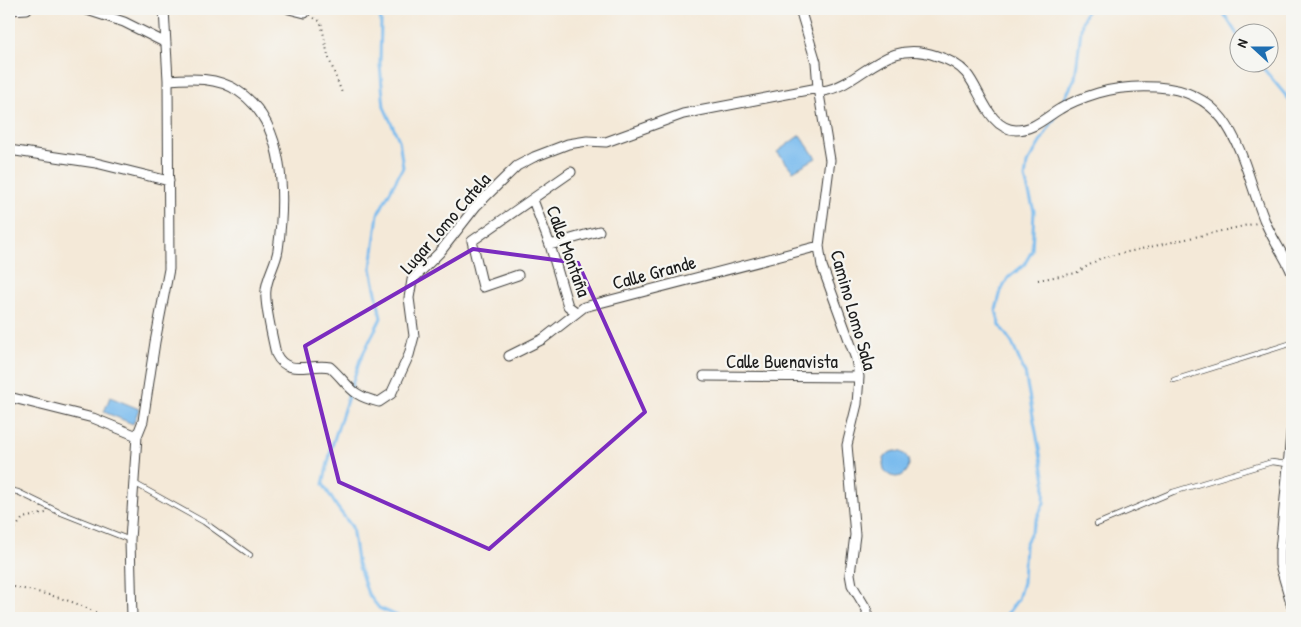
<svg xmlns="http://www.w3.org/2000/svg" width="1301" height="627" font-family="'Patrick Hand',sans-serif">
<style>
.water{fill:#79bbee;stroke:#4a6c85}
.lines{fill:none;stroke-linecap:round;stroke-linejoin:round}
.stream{stroke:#79bbee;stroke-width:3}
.lane-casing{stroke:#3c3b38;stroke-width:6}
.street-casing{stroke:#3c3b38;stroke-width:11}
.path{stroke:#3c3b38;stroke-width:2;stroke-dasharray:1 4;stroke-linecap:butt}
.lane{stroke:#fff;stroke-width:4.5}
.street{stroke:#fff;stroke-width:9}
.marked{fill:none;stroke:#7b2cbf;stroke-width:4;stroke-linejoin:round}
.labels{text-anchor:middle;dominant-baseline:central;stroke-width:4.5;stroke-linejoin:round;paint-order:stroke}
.street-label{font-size:19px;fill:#1c1c1c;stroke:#f6f6f2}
</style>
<rect width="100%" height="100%" fill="#f6f6f2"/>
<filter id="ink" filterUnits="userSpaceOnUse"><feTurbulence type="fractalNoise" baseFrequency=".02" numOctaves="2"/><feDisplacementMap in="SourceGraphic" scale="10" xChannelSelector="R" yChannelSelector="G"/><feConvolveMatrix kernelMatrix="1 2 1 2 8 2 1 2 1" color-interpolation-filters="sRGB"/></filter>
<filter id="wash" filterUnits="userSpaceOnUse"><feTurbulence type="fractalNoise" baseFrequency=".0096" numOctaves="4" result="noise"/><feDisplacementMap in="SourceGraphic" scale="20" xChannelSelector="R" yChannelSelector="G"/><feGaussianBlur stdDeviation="1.12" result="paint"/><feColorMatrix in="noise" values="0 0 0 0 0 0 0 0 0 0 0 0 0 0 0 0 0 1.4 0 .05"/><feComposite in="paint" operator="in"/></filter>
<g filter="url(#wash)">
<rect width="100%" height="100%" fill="#f4e9d8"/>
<!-- water -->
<path class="water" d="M 800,135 L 816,158 L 793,171 L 777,152 Z
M 110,397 L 139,409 L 133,424 L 104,412 Z
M883 464a13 13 0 1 1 26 0a13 13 0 1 1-26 0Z"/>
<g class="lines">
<!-- stream -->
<path class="stream" d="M 377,9 L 381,21 L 380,65 L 384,107 L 399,140 L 403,167 L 378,214 L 371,268 L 381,318 L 360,360 L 332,446 L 323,484 L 337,507 L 352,527 L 357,561 L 368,594 L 379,608 L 402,618
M 1221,9 L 1238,36
M 1258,62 L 1292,103
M 1061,106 L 1075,78 L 1082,22 L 1087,9
M 1004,618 L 1018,599 L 1023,582 L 1025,545 L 1044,503 L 1045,480 L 1025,373 L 1012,343 L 1000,326 L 996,310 L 1001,291 L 1008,278 L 1024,265 L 1032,251 L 1034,211 L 1025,178 L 1027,164 L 1056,116"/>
</g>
</g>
<g filter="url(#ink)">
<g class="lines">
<!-- lane casing -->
<g class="lane-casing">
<path id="lane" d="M 1174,380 L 1292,343
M 134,483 L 204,522 L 250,555
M 9,490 L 18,492 L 59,512 L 130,540
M 1097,524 L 1173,492 L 1272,462 L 1287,464"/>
</g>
<!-- street casing -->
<g class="street-casing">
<path id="street" d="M 84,9 L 124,22 L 166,43
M 289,9 L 305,13
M 800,9 L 816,62 L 818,88 L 830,160 L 819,246 L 822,266 L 856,359 L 859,377 L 857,404 L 847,445 L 855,535 L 850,574 L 852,585 L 867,610 L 867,618
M 9,10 L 27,9
M 168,80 C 191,78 218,77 238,91 C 287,123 285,199 278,250 C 276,264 267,276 266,290 C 264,304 273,339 276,354 C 287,377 310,363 330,367 C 350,385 349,395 379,402 L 391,394 L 409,355 L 414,336 L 409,298 L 412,280 L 440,252 L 476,206 L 517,166 L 534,157 L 568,144 L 587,141 L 606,142 L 683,114 L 818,88 L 823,91 C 864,84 883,37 937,56 C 947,59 958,64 966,73 C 981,90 988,129 1016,130 C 1034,130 1046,117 1060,109 C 1071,102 1085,97 1098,93 C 1117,87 1137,86 1157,87 C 1236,92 1240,159 1264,219 C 1271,238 1284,254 1292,273
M 9,150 L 96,163 L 169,181
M 533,200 L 550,245 L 568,306 L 576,312
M 550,245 L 599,231
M 518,275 L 483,287 L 472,241 L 571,172
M 509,356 L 543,339 L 584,307 L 819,246
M 704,376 L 859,377
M 9,397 L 93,418 L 137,436
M 1292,424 L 1280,551 L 1280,565 L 1292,606
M 132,618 L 130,540 L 137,436 L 143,421 L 155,342 L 169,269 L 168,80 L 164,9"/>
</g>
<!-- path -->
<path class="path" d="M 314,18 L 321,22 L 328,56 L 342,93
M 1038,280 L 1076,273 L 1101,258 L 1257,223
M 9,536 L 23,518 L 46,513
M 9,586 C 44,593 76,600 106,618"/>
<!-- lane -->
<use href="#lane" class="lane"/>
<!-- street -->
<use href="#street" class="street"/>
</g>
</g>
<!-- marked area -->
<path class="marked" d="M 473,249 L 578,263 L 645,412 L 489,549 L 339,482 L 305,346 Z"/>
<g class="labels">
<!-- street labels -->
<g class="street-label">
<text transform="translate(445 223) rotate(-49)">Lugar Lomo Catela</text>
<text transform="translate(569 251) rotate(70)">Calle Montaña</text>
<text transform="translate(654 272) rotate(-15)">Calle Grande</text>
<text transform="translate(854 310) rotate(74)">Camino Lomo Sala</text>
<text x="782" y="361">Calle Buenavista</text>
</g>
</g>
<!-- margin -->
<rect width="1301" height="627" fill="none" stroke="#f6f6f2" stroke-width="30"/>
<!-- north arrow -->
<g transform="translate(1254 48) rotate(291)"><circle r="24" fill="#f6f6f2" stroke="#9f9f9c"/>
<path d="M0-4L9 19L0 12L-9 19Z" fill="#1f6fb2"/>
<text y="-8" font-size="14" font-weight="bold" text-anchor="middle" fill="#1c1c1c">N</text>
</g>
</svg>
